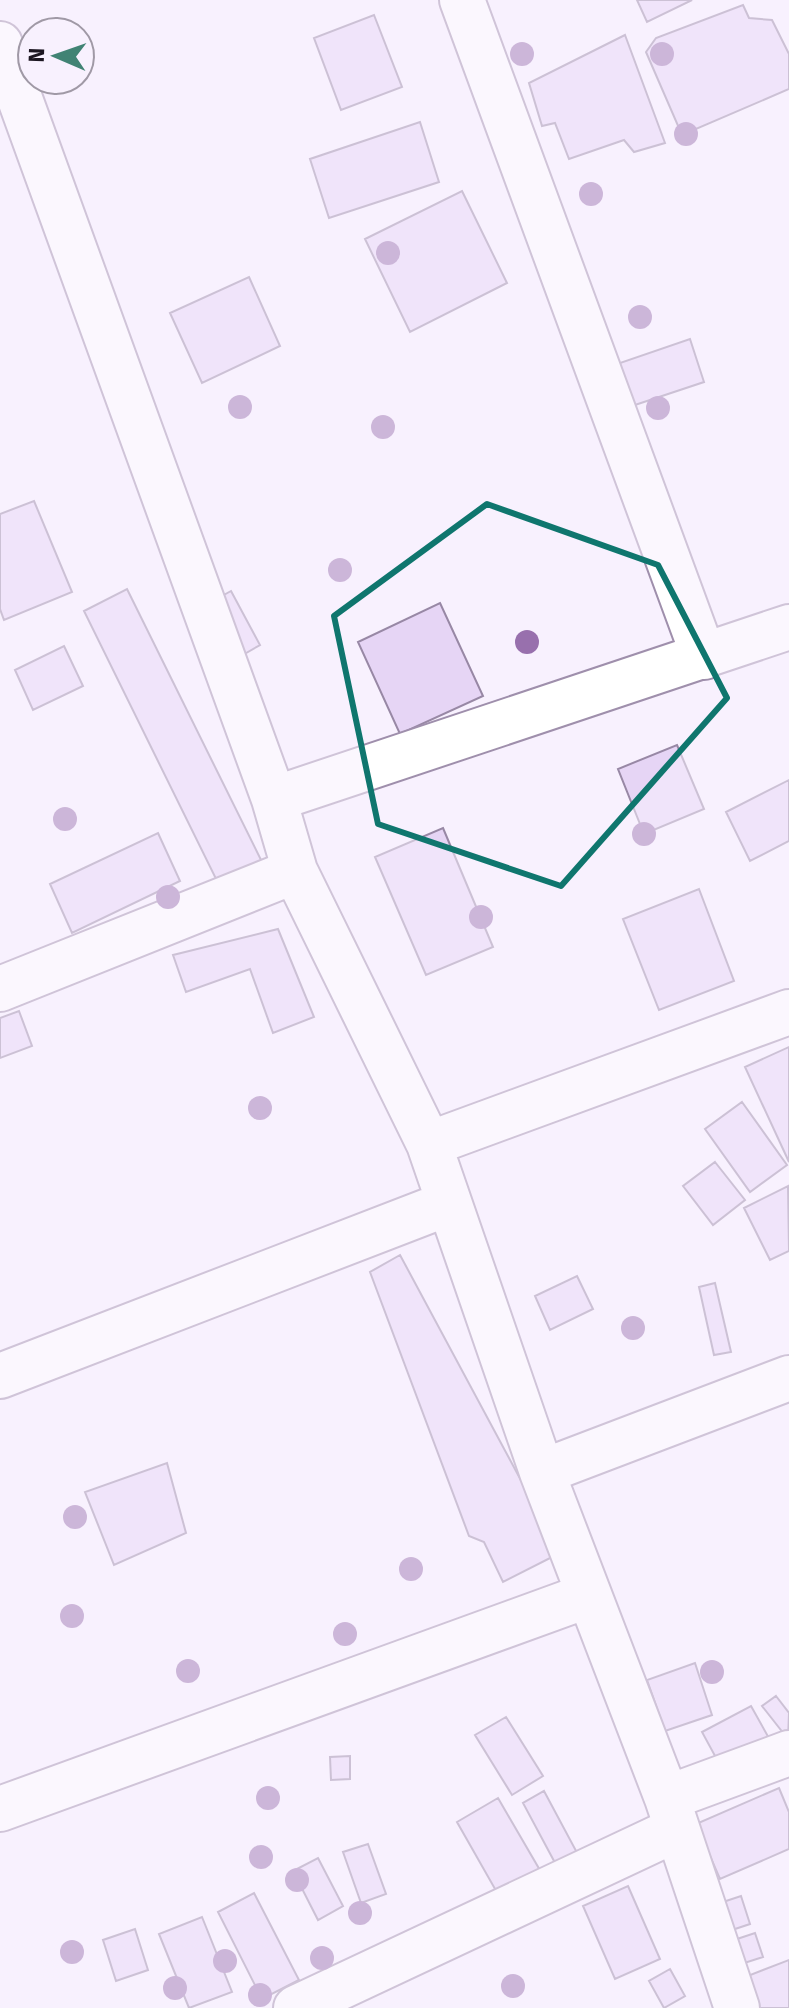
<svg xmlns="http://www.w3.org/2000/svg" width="789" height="2008" font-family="'Fira Sans',sans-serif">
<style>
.building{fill:#e6d5f5;stroke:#9888a5;stroke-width:2}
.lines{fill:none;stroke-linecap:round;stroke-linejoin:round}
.minor-casing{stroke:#9f8fac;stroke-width:48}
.minor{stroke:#fff;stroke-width:44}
.tree{fill:#9870ad}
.marked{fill:none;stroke:#0f766e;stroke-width:6;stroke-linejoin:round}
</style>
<rect width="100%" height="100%" fill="#f8f1fe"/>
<!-- building -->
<path class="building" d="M 637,0 L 692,0 L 647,22 Z
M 743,5 L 749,18 L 772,20 L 789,54 L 789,89 L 682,135 L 646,52 L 656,38 Z
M 374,15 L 402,87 L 341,110 L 314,38 Z
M 625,35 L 665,143 L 634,152 L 624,140 L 569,159 L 555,123 L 542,126 L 529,83 Z
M 420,122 L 439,182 L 329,218 L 310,159 Z
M 462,191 L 507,283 L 410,332 L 365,239 Z
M 249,277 L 280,346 L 202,383 L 170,313 Z
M 690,339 L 704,382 L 629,407 L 614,365 Z
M 34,501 L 72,592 L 4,620 L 0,609 L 0,514 Z
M 127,589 L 264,866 L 220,887 L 84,611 Z
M 231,591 L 260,645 L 234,660 L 204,606 Z
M 440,603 L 483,696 L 400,734 L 358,642 Z
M 64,646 L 83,686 L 33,710 L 15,670 Z
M 677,745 L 704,809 L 644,834 L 618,769 Z
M 789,780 L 789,841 L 750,861 L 726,812 Z
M 443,828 L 493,947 L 426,975 L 375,857 Z
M 158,833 L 180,881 L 72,933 L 50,884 Z
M 699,889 L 734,981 L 659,1010 L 623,919 Z
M 278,929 L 314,1017 L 273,1033 L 250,969 L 186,992 L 173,955 Z
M 19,1011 L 32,1046 L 0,1058 L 0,1018 Z
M 789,1047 L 789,1162 L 745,1067 Z
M 742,1102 L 787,1165 L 750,1192 L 705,1129 Z
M 715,1162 L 745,1200 L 713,1225 L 683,1186 Z
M 788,1186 L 789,1251 L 770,1260 L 744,1208 Z
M 400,1255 L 560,1553 L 503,1582 L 484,1542 L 469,1536 L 370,1272 Z
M 577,1276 L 593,1309 L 550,1330 L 535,1296 Z
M 715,1283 L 731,1352 L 714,1355 L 699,1287 Z
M 167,1463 L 186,1533 L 114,1565 L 85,1492 Z
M 695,1663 L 712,1715 L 665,1731 L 647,1680 Z
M 776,1696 L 789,1713 L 788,1739 L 762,1706 Z
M 751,1706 L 770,1740 L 721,1767 L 702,1732 Z
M 506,1717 L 543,1776 L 512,1795 L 475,1735 Z
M 350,1756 L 350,1779 L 331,1780 L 330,1757 Z
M 779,1788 L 789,1812 L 789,1849 L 720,1879 L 696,1824 Z
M 544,1791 L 582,1862 L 561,1874 L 523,1803 Z
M 498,1798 L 541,1872 L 499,1896 L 457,1822 Z
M 368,1844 L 386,1894 L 361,1903 L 343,1852 Z
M 318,1858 L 343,1906 L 318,1920 L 293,1871 Z
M 628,1886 L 660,1959 L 615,1979 L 583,1906 Z
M 254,1893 L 299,1980 L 262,1999 L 218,1912 Z
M 741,1896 L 750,1924 L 720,1934 L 711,1906 Z
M 202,1917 L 232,1992 L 189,2008 L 159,1934 Z
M 135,1929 L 148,1970 L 116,1981 L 103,1940 Z
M 755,1933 L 763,1957 L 735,1966 L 728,1942 Z
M 789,1960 L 789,2008 L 757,2008 L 745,1977 Z
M 670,1969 L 685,1996 L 664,2008 L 649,1981 Z"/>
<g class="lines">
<!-- minor casing -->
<g class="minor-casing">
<path id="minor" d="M 462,0 L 704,657
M 0,44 L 274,799 L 295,871 L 429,1144 L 542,1472 L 667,1798 L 737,2008
M 274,799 L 789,627
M 0,989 L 295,871
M 429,1144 L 789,1012
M 0,1376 L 449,1203
M 542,1472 L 789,1378
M 667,1798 L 789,1753
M 0,1809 L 589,1595
M 296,2008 L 677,1829"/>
</g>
<!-- minor -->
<use href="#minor" class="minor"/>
</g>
<!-- trees -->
<g class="tree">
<circle cx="522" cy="54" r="12"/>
<circle cx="662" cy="54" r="12"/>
<circle cx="686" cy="134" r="12"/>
<circle cx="591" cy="194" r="12"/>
<circle cx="388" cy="253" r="12"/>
<circle cx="640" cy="317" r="12"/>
<circle cx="240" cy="407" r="12"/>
<circle cx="658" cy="408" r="12"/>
<circle cx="383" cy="427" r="12"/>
<circle cx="340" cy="570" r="12"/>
<circle cx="527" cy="642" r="12"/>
<circle cx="65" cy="819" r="12"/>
<circle cx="644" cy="834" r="12"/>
<circle cx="168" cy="897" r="12"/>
<circle cx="481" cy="917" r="12"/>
<circle cx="260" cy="1108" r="12"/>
<circle cx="633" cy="1328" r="12"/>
<circle cx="75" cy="1517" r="12"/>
<circle cx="411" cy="1569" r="12"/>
<circle cx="72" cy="1616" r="12"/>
<circle cx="345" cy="1634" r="12"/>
<circle cx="188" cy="1671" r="12"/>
<circle cx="712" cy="1672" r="12"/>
<circle cx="268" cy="1798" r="12"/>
<circle cx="261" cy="1857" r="12"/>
<circle cx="297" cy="1880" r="12"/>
<circle cx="360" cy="1913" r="12"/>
<circle cx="72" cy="1952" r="12"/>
<circle cx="322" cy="1958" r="12"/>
<circle cx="225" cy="1961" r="12"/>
<circle cx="513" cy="1986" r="12"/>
<circle cx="175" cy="1988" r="12"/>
<circle cx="260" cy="1995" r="12"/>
</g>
<!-- marked area -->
<path d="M0 0H789V2008H0ZM 487,504 L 658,565 L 727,698 L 561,886 L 378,824 L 334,616 Z" fill="#f8f1fe" fill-opacity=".55" fill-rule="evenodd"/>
<path class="marked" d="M 487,504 L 658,565 L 727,698 L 561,886 L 378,824 L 334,616 Z"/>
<!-- north arrow -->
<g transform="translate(56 56) rotate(272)"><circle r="38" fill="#f8f1fe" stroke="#a099a6" stroke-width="2"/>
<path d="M0-6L14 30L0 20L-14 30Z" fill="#418374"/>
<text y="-12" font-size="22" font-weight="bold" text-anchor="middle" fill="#1c1621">N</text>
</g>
</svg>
